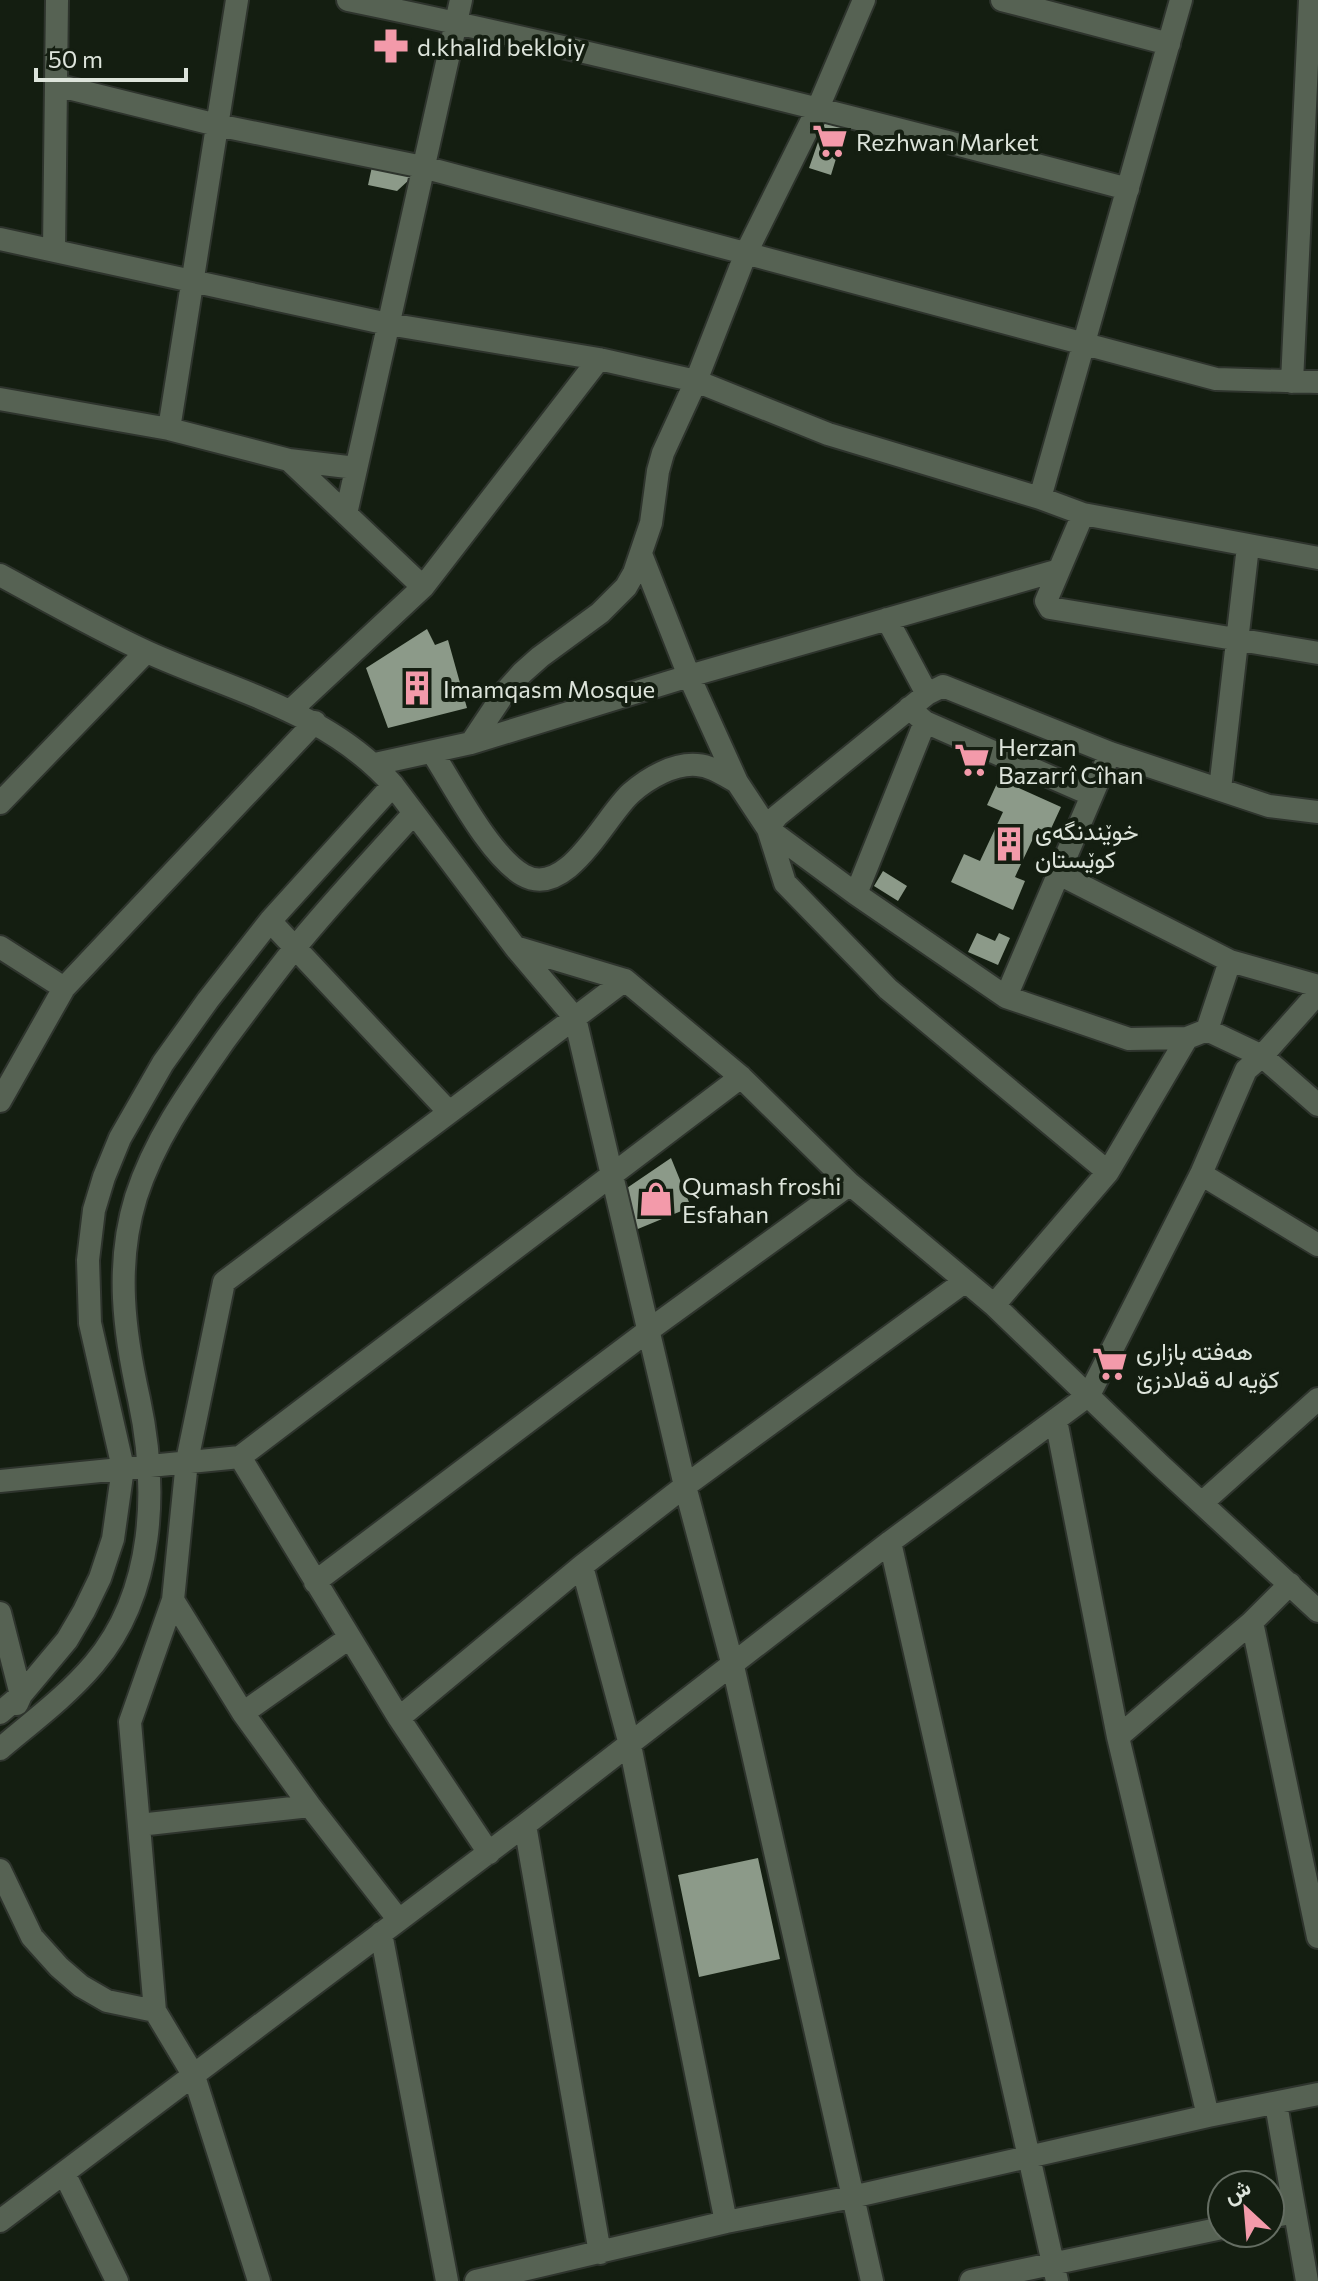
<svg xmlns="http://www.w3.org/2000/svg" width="1318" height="2281" font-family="Commissioner,Vazirmatn,sans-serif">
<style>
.building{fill:#8c9a89}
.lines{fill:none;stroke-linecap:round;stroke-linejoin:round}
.minor-casing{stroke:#2e342d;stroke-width:26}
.minor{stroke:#566253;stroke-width:22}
.labels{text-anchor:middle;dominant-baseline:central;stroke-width:8;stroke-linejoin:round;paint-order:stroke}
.poi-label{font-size:24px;fill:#dde4db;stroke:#141e11;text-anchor:start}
</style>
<rect width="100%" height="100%" fill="#141e11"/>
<!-- building -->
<path class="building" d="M 826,119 L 846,126 L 831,175 L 809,168 Z
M 373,162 L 423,167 L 397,191 L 368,185 Z
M 427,629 L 435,645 L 448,640 L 467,708 L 388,728 L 366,668 Z
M 999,779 L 1061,807 L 1049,833 L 1038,828 L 1015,877 L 1025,881 L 1013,910 L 951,882 L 964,854 L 980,861 L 1003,812 L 987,805 Z
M 883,871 L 907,886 L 898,901 L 874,886 Z
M 977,933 L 995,941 L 999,933 L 1010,938 L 998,965 L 968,952 Z
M 671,1158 L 691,1207 L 633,1231 L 621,1192 Z
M 758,1858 L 780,1959 L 699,1977 L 678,1875 Z"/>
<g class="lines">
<!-- minor casing -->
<g class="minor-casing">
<path id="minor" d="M 348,0 C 610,54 869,121 1128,189
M 1002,0 L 1169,44
M 56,85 L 217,125 L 423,167 L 1216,379 L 1318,382
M 0,239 L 388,324 L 599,359 L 696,381 L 828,434 L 1040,498 L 1083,514 L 1318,558
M 54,250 L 57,0
M 1292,382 L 1310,0
M 0,399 L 169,429 L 289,460 L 356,468
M 169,429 L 237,0
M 289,460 L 423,587
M 1040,498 L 1181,0
M 346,514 L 461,0
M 1083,514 L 1046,601 L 1050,608 L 1318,653
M 641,554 L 689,676 L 737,782 L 768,829 L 777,816 L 927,694 L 943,686 L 1110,753 L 1269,806 L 1318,812
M 0,575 C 48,601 97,629 147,652 C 233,691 329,712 393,785 L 515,947 L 625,980 L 741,1077 L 850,1184 L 994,1305 L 1159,1464 L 1318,1611
M 887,619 L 927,694
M 909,708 L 925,722 L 1092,795
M 290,711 L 423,587 L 599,359
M 471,743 L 689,676 L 1059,570
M 432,752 C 454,786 489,855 523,875 C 567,900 605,816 631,793 C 648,778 674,763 697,765 C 712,766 724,775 737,782
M 375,764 L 471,743 L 505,692 L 522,673 L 540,657 L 600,613 L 626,587 L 634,573 L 651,523 L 658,471 L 663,453 L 696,381 L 746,253 L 818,108 L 864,0
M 1220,789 L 1248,546
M 0,803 L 146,652
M 768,829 L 856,894 L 1006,997 L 1129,1039 L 1187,1038 L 1207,1030 L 1262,1056 L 1318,1105
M 768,829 L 785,883 L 888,989 L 1108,1172
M 1059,874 L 1230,961 L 1318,986
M 856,894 L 925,722
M 270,921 L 449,1112
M 0,947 L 64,988
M 515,947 L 575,1018 L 685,1486 L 733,1666 L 872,2281
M 1006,997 L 1110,753
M 1207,1030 L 1230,961
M 0,1101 L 64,988 L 315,722
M 1201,1174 L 1318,1245
M 994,1305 L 1108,1172 L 1187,1038
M 1056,1420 L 1118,1737 L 1208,2116
M 240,1457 L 399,1718 L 489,1853
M 0,1481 L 240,1457 L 741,1077
M 1203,1502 L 1318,1399
M 890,1542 L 1057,2281
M 582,1566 L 630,1745 L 726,2222
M 315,1582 L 649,1330 L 850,1184
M 173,1600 L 243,1713 L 310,1806 L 398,1919
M 0,1613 L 21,1695 L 17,1704
M 1252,1622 L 1318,1937
M 0,1713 L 21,1695 L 67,1640 L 84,1611 L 100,1578 L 113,1539 L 123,1468 L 90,1323 L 88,1260 L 94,1210 L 104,1177 L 120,1138 L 163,1063 L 208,1000 L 270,921 L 393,785
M 243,1713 L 349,1638
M 399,1718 L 582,1566 L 685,1486 L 964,1282
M 1118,1737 L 1252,1622 L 1290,1584
M 0,1749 C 32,1722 67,1696 94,1664 C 155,1592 158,1488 139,1399 C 124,1332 115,1265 136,1197 C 155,1138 190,1090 225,1040 C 248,1009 271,978 294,949 C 332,902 374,858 414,813
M 139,1825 L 310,1806
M 525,1825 L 600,2253
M 0,1870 L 32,1937 L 59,1967 L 81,1986 L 107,2001 L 155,2011 L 194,2076 L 259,2281
M 381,1933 L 447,2281
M 155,2011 L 130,1722 L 173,1600 L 187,1461 L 224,1282 L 625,980
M 1276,2104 L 1307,2281
M 64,2173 L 117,2281
M 1270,2217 L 1295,2212
M 0,2221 L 525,1825 L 890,1542 L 1089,1395 L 1201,1174 L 1246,1070 L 1262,1056 L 1318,993
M 476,2281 L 726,2222 L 852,2197 L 1208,2116 L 1318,2094
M 971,2281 L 1222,2228"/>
</g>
<!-- minor -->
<use href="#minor" class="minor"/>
</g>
<!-- icons -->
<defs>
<g id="pharmacy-bare" transform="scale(2.76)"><path d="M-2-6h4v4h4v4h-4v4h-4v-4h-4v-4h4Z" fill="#f39aaa" stroke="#141e11" stroke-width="2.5" paint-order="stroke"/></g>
<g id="supermarket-bare" transform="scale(2.76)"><path d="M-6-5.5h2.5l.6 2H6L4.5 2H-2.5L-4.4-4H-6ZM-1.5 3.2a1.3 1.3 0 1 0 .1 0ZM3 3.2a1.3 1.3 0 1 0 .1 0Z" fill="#f39aaa" stroke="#141e11" stroke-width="2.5" paint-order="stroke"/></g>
<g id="building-bare" transform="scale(2.76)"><path d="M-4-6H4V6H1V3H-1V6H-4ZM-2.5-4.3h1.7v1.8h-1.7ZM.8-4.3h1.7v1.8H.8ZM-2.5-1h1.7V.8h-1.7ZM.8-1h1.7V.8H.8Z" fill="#f39aaa" stroke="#141e11" stroke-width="2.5" paint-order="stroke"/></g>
<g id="shop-bare" transform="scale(2.76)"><path d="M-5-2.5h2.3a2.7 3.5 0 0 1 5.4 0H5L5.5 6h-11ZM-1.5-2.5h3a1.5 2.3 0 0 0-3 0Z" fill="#f39aaa" stroke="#141e11" stroke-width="2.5" paint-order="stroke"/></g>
</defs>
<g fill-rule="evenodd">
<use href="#pharmacy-bare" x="391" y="46"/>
<use href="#supermarket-bare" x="830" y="141"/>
<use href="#building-bare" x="417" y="688"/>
<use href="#supermarket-bare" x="972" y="760"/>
<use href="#building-bare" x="1009" y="844"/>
<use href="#shop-bare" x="656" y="1199"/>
<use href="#supermarket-bare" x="1110" y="1364"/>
</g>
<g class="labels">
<!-- poi labels -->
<g class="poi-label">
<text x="417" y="46">d.khalid bekloiy</text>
<text x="856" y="141">Rezhwan Market</text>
<text x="443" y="688">Imamqasm Mosque</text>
<text x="998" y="746">Herzan<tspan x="998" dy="28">Bazarrî Cîhan</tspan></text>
<text x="1035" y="830">خوێندنگەی<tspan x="1035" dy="28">کوێستان</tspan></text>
<text x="682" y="1185">Qumash froshi<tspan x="682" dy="28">Esfahan</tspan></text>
<text x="1136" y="1350">هەفتە بازاری<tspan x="1136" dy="28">کۆیە لە قەلادزێ</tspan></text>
</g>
</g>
<!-- north arrow -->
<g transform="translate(1246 2209) rotate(334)"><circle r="38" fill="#141e11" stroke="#646d62" stroke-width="2"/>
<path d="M0-6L14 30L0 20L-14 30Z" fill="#f39aaa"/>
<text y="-12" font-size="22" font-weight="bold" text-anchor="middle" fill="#dde4db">ش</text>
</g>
<!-- scale -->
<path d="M36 68v12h150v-12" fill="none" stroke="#dde4db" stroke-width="4"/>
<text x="48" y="68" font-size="24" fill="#dde4db" stroke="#141e11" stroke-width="6" paint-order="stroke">50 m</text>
</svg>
